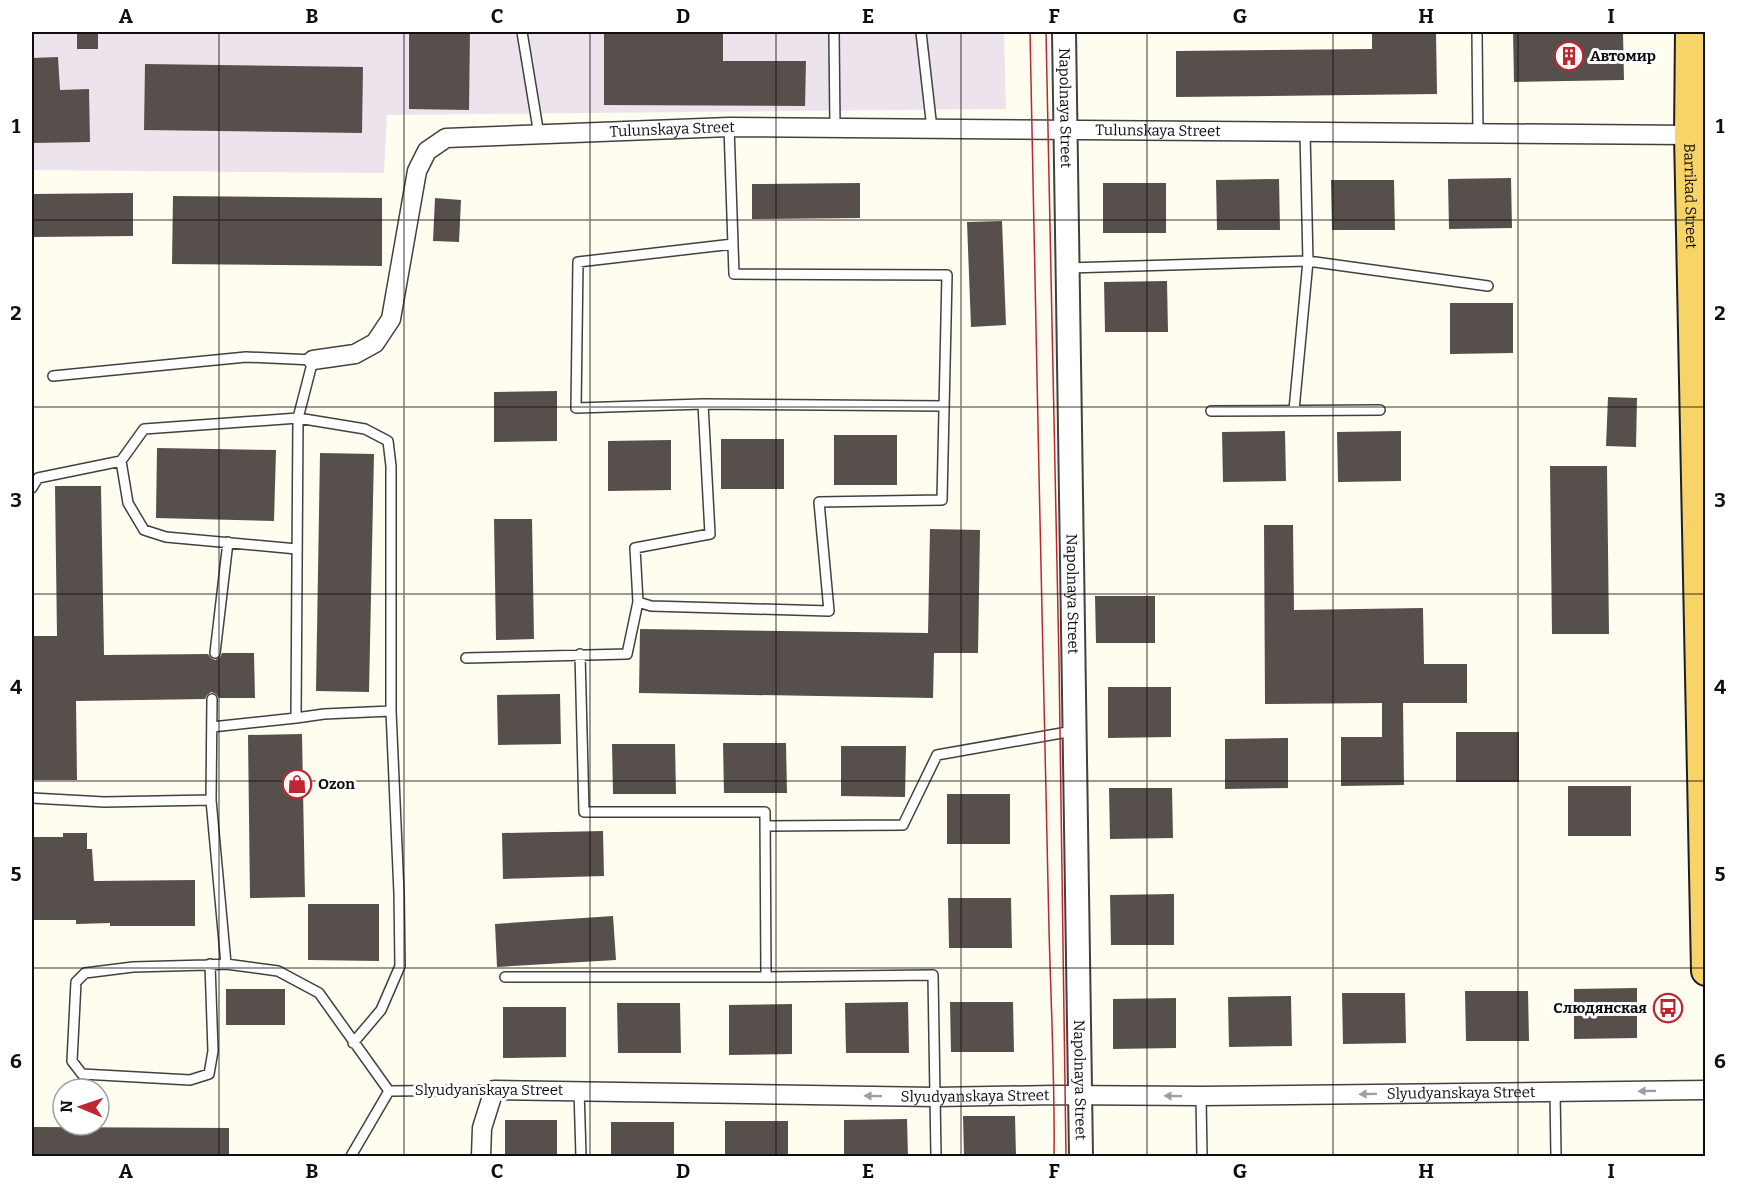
<svg xmlns="http://www.w3.org/2000/svg" width="1737" height="1188" font-family="Bitter,serif">
<style>
.industrial{fill:#ece3ed}
.building{fill:#574f4b}
.lines{fill:none;stroke-linecap:round;stroke-linejoin:round}
.service-casing{stroke:#414141;stroke-width:12}
.minor-casing{stroke:#414141;stroke-width:21}
.tertiary-casing{stroke:#414141;stroke-width:26}
.primary-casing{stroke:#1f1f1f;stroke-width:32}
.service{stroke:#fff;stroke-width:9}
.minor{stroke:#fff;stroke-width:18}
.tertiary{stroke:#fff;stroke-width:22}
.primary{stroke:#f7d368;stroke-width:28}
.tram{stroke:#be272f;stroke-width:1.5}
.oneway{fill:#9f9f9f}
.grid{fill:none;stroke:#0e0e0e;stroke-width:1.5;stroke-opacity:0.55}
.labels{text-anchor:middle;dominant-baseline:central;stroke-width:6;stroke-linejoin:round;paint-order:stroke}
.poi-label{font-size:15px;font-weight:bold;fill:#0e0e0e;stroke:#fff;text-anchor:start}
.street-label{font-size:15px;fill:#0e0e0e;stroke:#fff}
.neatline{fill:none;stroke:#0e0e0e;stroke-width:2}
.grid-label{font-size:20px;text-anchor:middle;font-weight:bold;fill:#0e0e0e}
</style>
<rect width="100%" height="100%" fill="#fffcf0"/>
<!-- industrial -->
<path class="industrial" d="M 32,32 L 1004,32 L 1006,109 L 387,115 L 384,173 L 32,170 Z"/>
<!-- building -->
<path class="building" d="M 77,32 L 98,32 L 98,49 L 77,49 Z
M 409,32 L 470,32 L 469,110 L 409,109 Z
M 604,32 L 723,32 L 723,61 L 806,61 L 805,106 L 604,105 Z
M 1372,32 L 1436,32 L 1437,94 L 1176,97 L 1176,51 L 1372,49 Z
M 1513,32 L 1623,32 L 1624,80 L 1514,82 Z
M 58,57 L 60,90 L 89,89 L 90,142 L 32,143 L 32,58 Z
M 145,64 L 363,67 L 362,133 L 144,130 Z
M 1511,178 L 1512,228 L 1449,229 L 1448,179 Z
M 1279,179 L 1280,230 L 1217,230 L 1216,180 Z
M 1331,180 L 1394,180 L 1395,230 L 1332,230 Z
M 860,183 L 860,218 L 752,219 L 752,184 Z
M 1103,183 L 1166,183 L 1166,233 L 1103,233 Z
M 133,193 L 133,236 L 32,237 L 32,194 Z
M 173,196 L 382,198 L 382,266 L 172,264 Z
M 435,198 L 461,200 L 459,242 L 433,241 Z
M 1002,221 L 1006,325 L 971,327 L 967,222 Z
M 1167,281 L 1168,332 L 1105,332 L 1104,282 Z
M 1450,303 L 1513,303 L 1513,353 L 1450,354 Z
M 557,391 L 557,441 L 494,442 L 494,392 Z
M 1608,397 L 1637,398 L 1636,447 L 1606,446 Z
M 1285,431 L 1286,481 L 1223,482 L 1222,432 Z
M 1401,431 L 1401,481 L 1338,482 L 1337,432 Z
M 834,435 L 897,435 L 897,485 L 834,485 Z
M 721,439 L 784,439 L 784,489 L 721,489 Z
M 671,440 L 671,490 L 608,491 L 608,441 Z
M 157,448 L 276,450 L 274,521 L 156,518 Z
M 320,453 L 374,454 L 369,692 L 316,691 Z
M 1550,466 L 1607,466 L 1609,634 L 1552,634 Z
M 55,486 L 101,486 L 104,655 L 208,654 L 211,658 L 215,660 L 220,657 L 222,653 L 254,653 L 255,698 L 219,698 L 216,694 L 211,692 L 207,695 L 205,699 L 76,701 L 77,780 L 32,780 L 32,636 L 57,636 Z
M 494,519 L 532,519 L 534,639 L 496,640 Z
M 1264,525 L 1293,525 L 1294,610 L 1423,608 L 1424,664 L 1467,664 L 1467,703 L 1403,703 L 1404,785 L 1341,786 L 1341,737 L 1382,737 L 1382,703 L 1265,704 Z
M 930,529 L 980,530 L 978,653 L 934,653 L 933,698 L 639,693 L 640,629 L 928,633 Z
M 1095,596 L 1155,596 L 1155,643 L 1096,643 Z
M 1108,687 L 1171,687 L 1171,737 L 1108,738 Z
M 560,694 L 561,744 L 498,745 L 497,695 Z
M 1456,732 L 1519,732 L 1519,782 L 1456,782 Z
M 302,734 L 305,897 L 250,898 L 248,735 Z
M 1288,738 L 1288,788 L 1225,789 L 1225,739 Z
M 723,743 L 786,743 L 787,793 L 724,793 Z
M 612,744 L 675,744 L 676,794 L 613,794 Z
M 841,746 L 906,746 L 905,797 L 841,796 Z
M 1568,786 L 1631,786 L 1631,836 L 1568,836 Z
M 1109,788 L 1172,788 L 1173,838 L 1110,839 Z
M 947,794 L 1010,794 L 1010,844 L 947,844 Z
M 603,831 L 604,876 L 503,879 L 502,833 Z
M 63,833 L 87,833 L 87,849 L 92,849 L 94,881 L 195,880 L 195,926 L 110,926 L 110,923 L 76,924 L 76,920 L 32,920 L 32,837 L 63,837 Z
M 1174,894 L 1174,945 L 1111,945 L 1110,895 Z
M 948,898 L 1011,898 L 1012,948 L 949,948 Z
M 308,904 L 379,904 L 379,961 L 308,960 Z
M 613,916 L 616,960 L 497,967 L 495,924 Z
M 1637,988 L 1637,1038 L 1574,1039 L 1574,989 Z
M 226,989 L 285,989 L 285,1025 L 226,1025 Z
M 1465,991 L 1528,991 L 1529,1041 L 1466,1041 Z
M 1342,993 L 1405,993 L 1406,1043 L 1343,1044 Z
M 1291,996 L 1292,1046 L 1229,1047 L 1228,997 Z
M 1176,998 L 1176,1048 L 1113,1049 L 1113,999 Z
M 908,1002 L 909,1053 L 846,1053 L 845,1003 Z
M 950,1002 L 1013,1002 L 1014,1052 L 951,1052 Z
M 617,1003 L 680,1003 L 681,1053 L 618,1053 Z
M 792,1004 L 792,1054 L 729,1055 L 729,1005 Z
M 503,1007 L 566,1007 L 566,1057 L 503,1058 Z
M 963,1116 L 1015,1116 L 1016,1156 L 964,1156 Z
M 907,1119 L 908,1156 L 844,1156 L 844,1120 Z
M 505,1120 L 557,1120 L 557,1156 L 505,1156 Z
M 725,1121 L 788,1121 L 788,1156 L 725,1156 Z
M 611,1122 L 674,1122 L 674,1156 L 611,1156 Z
M 32,1127 L 229,1128 L 229,1156 L 32,1156 Z"/>
<g class="lines">
<!-- service casing -->
<g class="service-casing">
<path id="service" d="M 522,32 L 539,135
M 834,32 L 835,128
M 921,32 L 932,129
M 1477,32 L 1478,134
M 1305,133 L 1308,261 L 1488,286
M 1068,268 L 1308,261 L 1294,410
M 703,404 L 944,406
M 1211,411 L 1380,410
M 121,461 L 128,503 L 144,530 L 166,537 L 297,549
M 32,488 L 38,478 L 121,461 L 144,429 L 298,418 L 313,360 L 246,357 L 53,376
M 638,602 L 635,548 L 710,534 L 703,404 L 576,408 L 578,262 L 733,244
M 215,653 L 228,542
M 466,658 L 627,654 L 638,602 L 651,606 L 829,611 L 819,502 L 942,500 L 947,275 L 734,274 L 729,127
M 296,718 L 324,714 L 391,711
M 212,727 L 296,718 L 298,418 L 365,429 L 388,441 L 391,466 L 391,711 L 399,893 L 400,966 L 381,1010 L 353,1043
M 32,798 L 104,802 L 211,800 L 226,964
M 211,800 L 212,699
M 765,826 L 903,825 L 937,755 L 1073,731
M 210,964 L 213,1051 L 209,1074 L 190,1080 L 82,1074 L 72,1061 L 76,982 L 85,973 L 133,967 L 206,965 L 226,964 L 278,971 L 319,993 L 389,1091
M 505,977 L 766,977 L 765,812 L 584,812 L 580,654
M 766,977 L 933,975 L 936,1156
M 579,1090 L 581,1156
M 389,1091 L 494,1090
M 1555,1092 L 1556,1156
M 1201,1096 L 1202,1156
M 351,1156 L 389,1091"/>
</g>
<!-- minor casing -->
<g class="minor-casing">
<g id="minor">
<path id="s1" d="M 313,360 L 355,354 L 375,343 L 391,319 L 417,171 L 427,151 L 446,138 L 729,127 L 1689,135"/>
<path id="s2" d="M 481,1156 L 482,1128 L 494,1090 L 935,1097 L 1055,1095 L 1201,1096 L 1706,1090"/>
</g>
</g>
<!-- tertiary casing -->
<g class="tertiary-casing">
<g id="tertiary">
<path id="s3" d="M 1064,32 L 1081,1156"/>
</g>
</g>
<!-- primary casing -->
<g class="primary-casing">
<g id="primary">
<path id="s4" d="M 1690,32 L 1689,135 L 1706,971"/>
</g>
</g>
<!-- service -->
<use href="#service" class="service"/>
<!-- minor -->
<use href="#minor" class="minor"/>
<!-- tertiary -->
<use href="#tertiary" class="tertiary"/>
<!-- primary -->
<use href="#primary" class="primary"/>
<!-- tram -->
<path class="tram" d="M 1030,32 C 1034,331 1044,631 1049,930 C 1051,1006 1055,1081 1054,1156
M 1046,32 L 1059,662 L 1066,1156"/>
</g>
<!-- one-way arrows -->
<defs><path id="oneway-solid" d="M-6-.8H1V-3.2L6.5 0L1 3.2V.8H-6Z" transform="scale(1.5)"/></defs>
<g class="oneway">
<use href="#oneway-solid" transform="translate(1647 1091) rotate(179)"/>
<use href="#oneway-solid" transform="translate(1368 1094) rotate(179)"/>
<use href="#oneway-solid" transform="translate(873 1096) rotate(-179)"/>
<use href="#oneway-solid" transform="translate(1173 1096) rotate(-179)"/>
</g>
<!-- grid -->
<path class="grid" d="M 219,32 L 219,1156M 404,32 L 404,1156M 590,32 L 590,1156M 776,32 L 776,1156M 961,32 L 961,1156M 1147,32 L 1147,1156M 1333,32 L 1333,1156M 1518,32 L 1518,1156M 32,220 L 1706,220M 32,407 L 1706,407M 32,594 L 1706,594M 32,781 L 1706,781M 32,968 L 1706,968"/>
<!-- icons -->
<defs>
<g id="building-ring" transform="scale(1.5)"><circle r="9.5" fill="#fff" stroke="#be272f" stroke-width="1.5"/><path d="M-4-6H4V6H1V3H-1V6H-4ZM-2.5-4.3h1.7v1.8h-1.7ZM.8-4.3h1.7v1.8H.8ZM-2.5-1h1.7V.8h-1.7ZM.8-1h1.7V.8H.8Z" fill="#be272f"/></g>
<g id="shop-ring" transform="scale(1.5)"><circle r="9.5" fill="#fff" stroke="#be272f" stroke-width="1.5"/><path d="M-5-2.5h2.3a2.7 3.5 0 0 1 5.4 0H5L5.5 6h-11ZM-1.5-2.5h3a1.5 2.3 0 0 0-3 0Z" fill="#be272f"/></g>
<g id="bus-ring" transform="scale(1.5)"><circle r="9.5" fill="#fff" stroke="#be272f" stroke-width="1.5"/><path d="M-5-6H5V4H4V6H2V4H-2V6H-4V4H-5ZM-3.5-4V0h7V-4ZM-3.5 1.2v1.5H-2V1.2ZM2 1.2v1.5H3.5V1.2Z" fill="#be272f"/></g>
</defs>
<g fill-rule="evenodd">
<use href="#building-ring" x="1569" y="56"/>
<use href="#shop-ring" x="297" y="784"/>
<use href="#bus-ring" x="1668" y="1008"/>
</g>
<g class="labels">
<!-- poi labels -->
<g class="poi-label">
<text x="1590" y="56">Автомир</text>
<text x="318" y="784">Ozon</text>
<text x="1647" y="1008" text-anchor="end">Слюдянская</text>
</g>
<!-- street labels -->
<g class="street-label">
<text stroke="none"><textPath href="#s3" startOffset="76">Napolnaya Street</textPath></text>
<text stroke="none"><textPath href="#s1" startOffset="516">Tulunskaya Street</textPath></text>
<text stroke="none"><textPath href="#s1" startOffset="1002">Tulunskaya Street</textPath></text>
<text stroke="none"><textPath href="#s4" startOffset="164">Barrikad Street</textPath></text>
<text stroke="none"><textPath href="#s3" startOffset="562">Napolnaya Street</textPath></text>
<text stroke="none"><textPath href="#s3" startOffset="1048">Napolnaya Street</textPath></text>
<text x="489" y="1090">Slyudyanskaya Street</text>
<text stroke="none"><textPath href="#s2" startOffset="1035">Slyudyanskaya Street</textPath></text>
<text stroke="none"><textPath href="#s2" startOffset="549">Slyudyanskaya Street</textPath></text>
</g>
</g>
<!-- border -->
<rect width="1737" height="1188" fill="none" stroke="#ffffff" stroke-width="66"/>
<!-- north arrow -->
<g transform="translate(81 1107) rotate(272)"><circle r="28" fill="#ffffff" stroke="#9f9f9f" stroke-width="1.5"/>
<path d="M0-4.5L10 22L0 15L-10 22Z" fill="#be272f"/>
<text y="-9" font-size="16" font-weight="bold" text-anchor="middle" fill="#0e0e0e">N</text>
</g>
<rect x="33" y="33" width="1671" height="1122" class="neatline"/>
<g class="grid-label">
<text x="126" y="23">A</text>
<text x="312" y="23">B</text>
<text x="497" y="23">C</text>
<text x="683" y="23">D</text>
<text x="868" y="23">E</text>
<text x="1054" y="23">F</text>
<text x="1240" y="23">G</text>
<text x="1426" y="23">H</text>
<text x="1611" y="23">I</text>
<text x="16" y="133">1</text>
<text x="1720" y="133">1</text>
<text x="16" y="320">2</text>
<text x="1720" y="320">2</text>
<text x="16" y="507">3</text>
<text x="1720" y="507">3</text>
<text x="16" y="694">4</text>
<text x="1720" y="694">4</text>
<text x="16" y="881">5</text>
<text x="1720" y="881">5</text>
<text x="16" y="1068">6</text>
<text x="1720" y="1068">6</text>
<text x="126" y="1178">A</text>
<text x="312" y="1178">B</text>
<text x="497" y="1178">C</text>
<text x="683" y="1178">D</text>
<text x="868" y="1178">E</text>
<text x="1054" y="1178">F</text>
<text x="1240" y="1178">G</text>
<text x="1426" y="1178">H</text>
<text x="1611" y="1178">I</text>
</g>
</svg>
